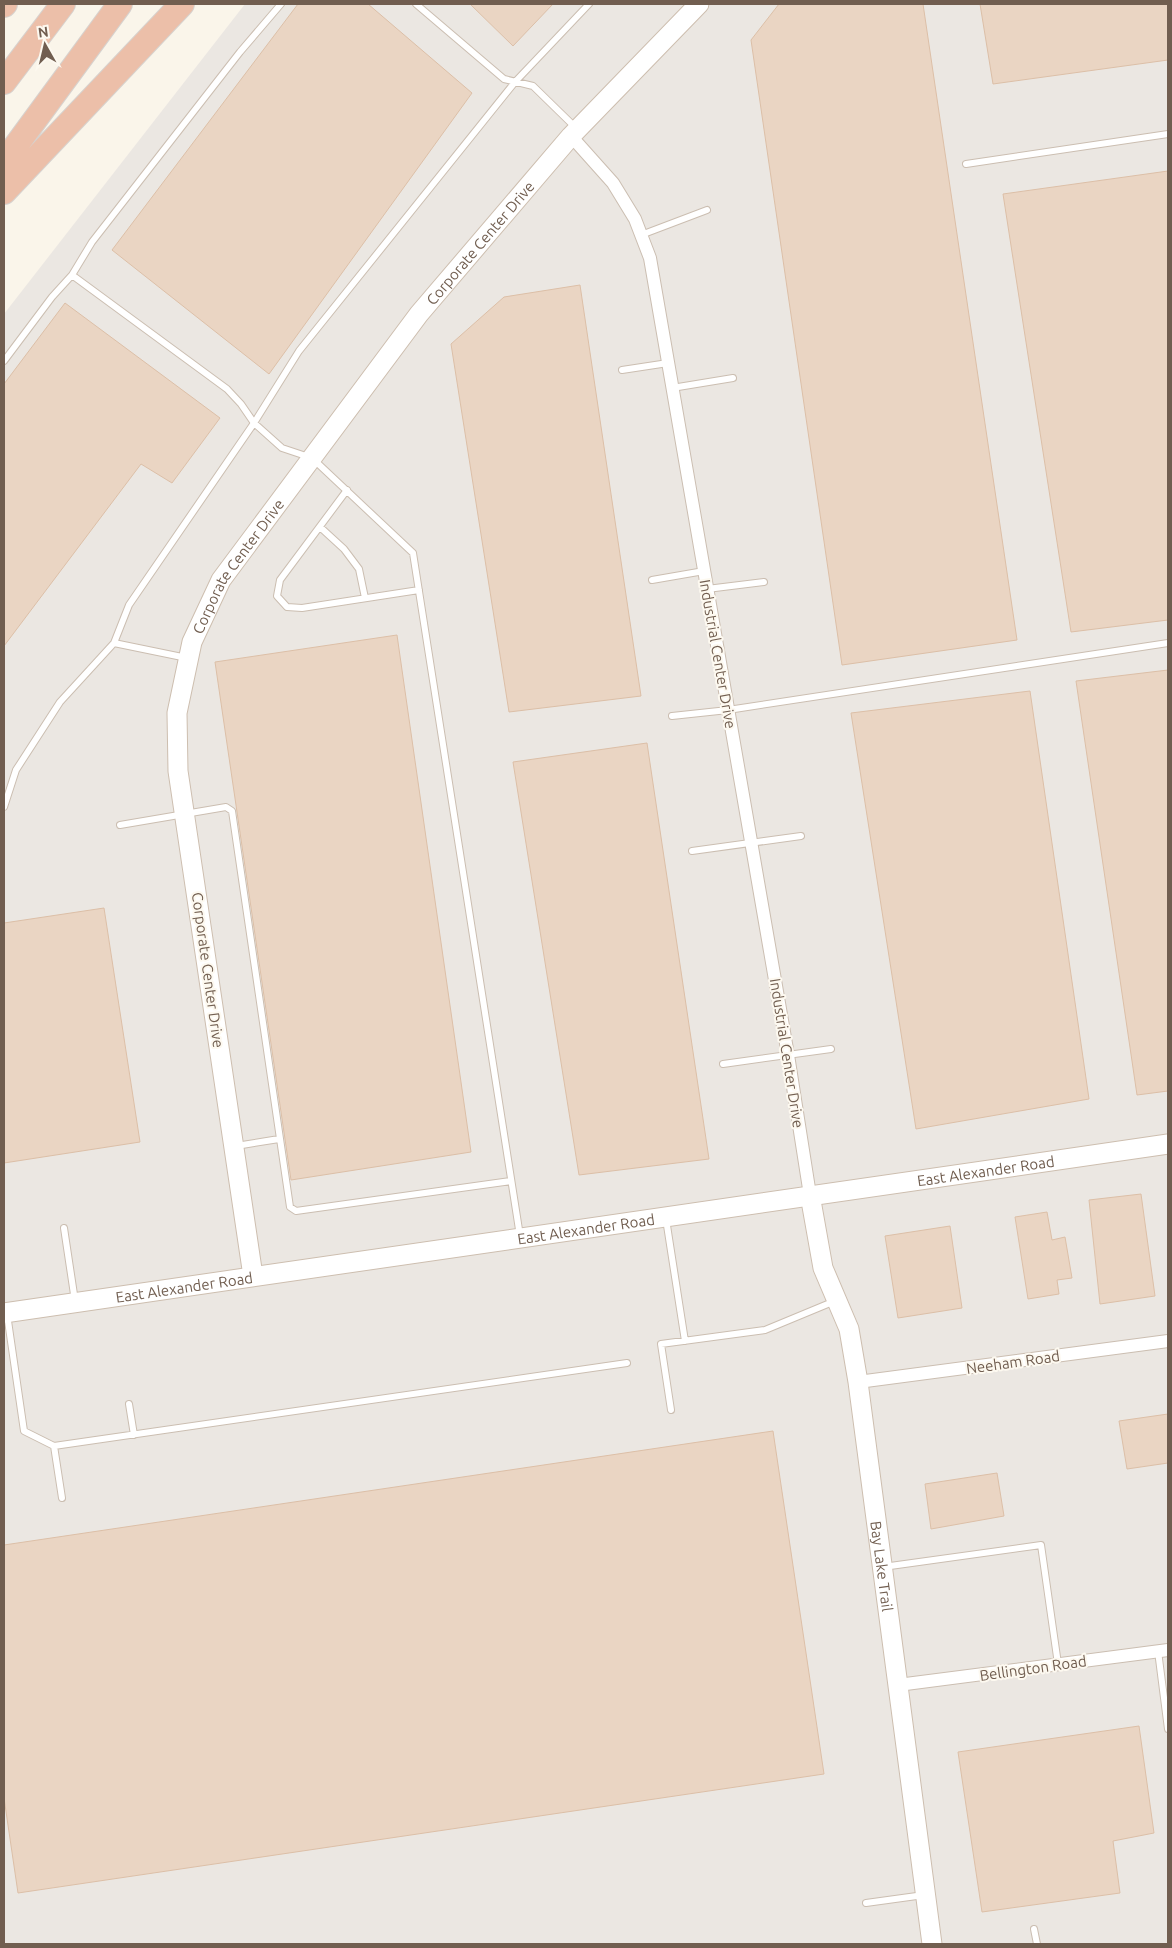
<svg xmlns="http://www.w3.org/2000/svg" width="1172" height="1948" font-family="Ubuntu,sans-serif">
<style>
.industrial{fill:#ebe7e2}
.building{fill:#ead5c3;stroke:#dcbfa7}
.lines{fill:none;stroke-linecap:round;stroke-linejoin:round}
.lane-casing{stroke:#cbbeb1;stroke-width:8}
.street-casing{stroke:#cbbeb1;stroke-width:14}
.secondary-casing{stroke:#cdbeaf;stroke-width:21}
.highway-casing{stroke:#d7d2ce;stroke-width:26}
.lane{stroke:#fff;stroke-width:6}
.street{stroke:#fff;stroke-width:12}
.secondary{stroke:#fff;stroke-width:19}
.highway{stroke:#ecbfa9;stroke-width:24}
.labels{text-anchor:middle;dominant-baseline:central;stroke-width:4;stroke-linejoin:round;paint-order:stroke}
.street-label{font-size:15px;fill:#715e50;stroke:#fdf9f0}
</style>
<rect width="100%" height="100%" fill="#faf5ea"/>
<!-- industrial -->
<path class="industrial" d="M 245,4 L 1168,4 L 1168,1944 L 4,1944 L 4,314 Z"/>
<!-- building -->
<path class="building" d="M 298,4 L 368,4 L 472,93 L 269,374 L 112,250 Z
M 470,4 L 553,4 L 513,46 Z
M 779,4 L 923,4 L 1017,640 L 842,665 L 751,40 Z
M 980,4 L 1168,4 L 1168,60 L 993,84 Z
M 1168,171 L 1168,620 L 1071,632 L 1003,194 Z
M 580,285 L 641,696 L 509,712 L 451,344 L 504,297 Z
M 65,303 L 220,418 L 172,483 L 141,464 L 4,646 L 4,384 Z
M 397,635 L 471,1152 L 291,1180 L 215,662 Z
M 1168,670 L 1168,1091 L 1137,1095 L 1076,681 Z
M 1030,691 L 1089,1099 L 916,1129 L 851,713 Z
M 647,743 L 709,1159 L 579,1175 L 513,762 Z
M 104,908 L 140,1142 L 4,1163 L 4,923 Z
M 1141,1194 L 1155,1296 L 1100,1304 L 1089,1200 Z
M 1047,1212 L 1052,1240 L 1065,1237 L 1072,1278 L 1057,1280 L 1059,1294 L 1028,1299 L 1015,1217 Z
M 950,1226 L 962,1308 L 898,1318 L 885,1236 Z
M 1168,1414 L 1168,1463 L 1127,1469 L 1119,1421 Z
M 773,1431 L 824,1774 L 18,1893 L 4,1798 L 4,1545 Z
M 997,1473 L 1004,1516 L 931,1529 L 925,1484 Z
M 1139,1726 L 1154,1833 L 1113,1841 L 1120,1893 L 982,1912 L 958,1752 Z"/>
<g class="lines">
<!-- lane casing -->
<g class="lane-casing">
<path id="lane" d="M 416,4 L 504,79 L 533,86 L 576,128
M 966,164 L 1168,134
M 641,235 L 707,210
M 72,275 L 92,242 L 240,52 L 281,4
M 4,361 L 52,297 L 72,275 L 227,389 L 241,404 L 254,423 L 282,448 L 312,458 L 413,553 L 520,1236
M 622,370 L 668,363
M 672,388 L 733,378
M 347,490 L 280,580 L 277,596 L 287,607 L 302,608 L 419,590
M 320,527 L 344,549 L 359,569 L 365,598
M 652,580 L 704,571
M 707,589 L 764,582
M 187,658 L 114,643 L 129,605 L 254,423 L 299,351 L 515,82 L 589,4
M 672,716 L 728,710 L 1168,643
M 4,807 L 16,770 L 60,702 L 114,643
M 120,825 L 226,807 L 232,811 L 290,1207 L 296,1211 L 511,1181
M 692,851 L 801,836
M 723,1064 L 831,1049
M 236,1146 L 279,1139
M 666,1219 L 685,1341
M 64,1228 L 75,1301
M 7,1314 L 24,1431 L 54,1446 L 627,1363
M 129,1404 L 134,1435
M 671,1410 L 661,1344 L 765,1330 L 835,1301
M 54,1446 L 62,1498
M 883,1567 L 1041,1545 L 1058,1664
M 1158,1651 L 1168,1729
M 866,1903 L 924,1895
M 1034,1929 L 1037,1944"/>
</g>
<!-- street casing -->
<g class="street-casing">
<path id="street" d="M 571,136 L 613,183 L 635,219 L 650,258 L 788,1055 L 810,1195
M 858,1382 L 1168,1341
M 898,1685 L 1168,1650"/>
</g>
<!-- secondary casing -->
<g class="secondary-casing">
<g id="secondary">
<path id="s1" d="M 810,1195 L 823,1268 L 849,1329 L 858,1382 L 932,1944"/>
<path id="s2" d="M 253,1276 L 178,771 L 177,713 L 192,642 L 221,580 L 419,314 L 571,136 L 699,4"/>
<path id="s3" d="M 4,1313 L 1168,1144"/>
</g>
</g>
<!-- highway casing -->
<g class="highway-casing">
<path id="highway" d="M 4,5 L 5,4
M 4,82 L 63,4
M 4,162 L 120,4
M 4,192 L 182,4"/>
</g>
<!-- lane -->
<use href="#lane" class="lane"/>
<!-- street -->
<use href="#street" class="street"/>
<!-- secondary -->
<use href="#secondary" class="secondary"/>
<!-- highway -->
<use href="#highway" class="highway"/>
</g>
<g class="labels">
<!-- street labels -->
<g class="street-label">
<text stroke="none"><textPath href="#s2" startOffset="1135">Corporate Center Drive</textPath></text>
<text stroke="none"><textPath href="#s2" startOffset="730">Corporate Center Drive</textPath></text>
<text transform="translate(718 654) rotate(80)">Industrial Center Drive</text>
<text transform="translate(208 970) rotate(82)">Corporate Center Drive</text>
<text transform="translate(787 1053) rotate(81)">Industrial Center Drive</text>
<text stroke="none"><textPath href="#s3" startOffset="992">East Alexander Road</textPath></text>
<text stroke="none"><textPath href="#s3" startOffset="588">East Alexander Road</textPath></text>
<text stroke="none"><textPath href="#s3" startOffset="182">East Alexander Road</textPath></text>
<text transform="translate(1013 1362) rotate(-8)">Neeham Road</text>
<text stroke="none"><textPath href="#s1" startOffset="380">Bay Lake Trail</textPath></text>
<text transform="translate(1033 1668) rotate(-8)">Bellington Road</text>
</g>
</g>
<!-- border -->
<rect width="1172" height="1948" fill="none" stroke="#715e50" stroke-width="10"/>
<!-- north arrow -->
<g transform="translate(45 45) rotate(352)" stroke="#fdf9f0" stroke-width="4" paint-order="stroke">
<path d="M0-4L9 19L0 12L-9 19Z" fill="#715e50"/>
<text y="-8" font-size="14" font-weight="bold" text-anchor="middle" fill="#715e50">N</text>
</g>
</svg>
